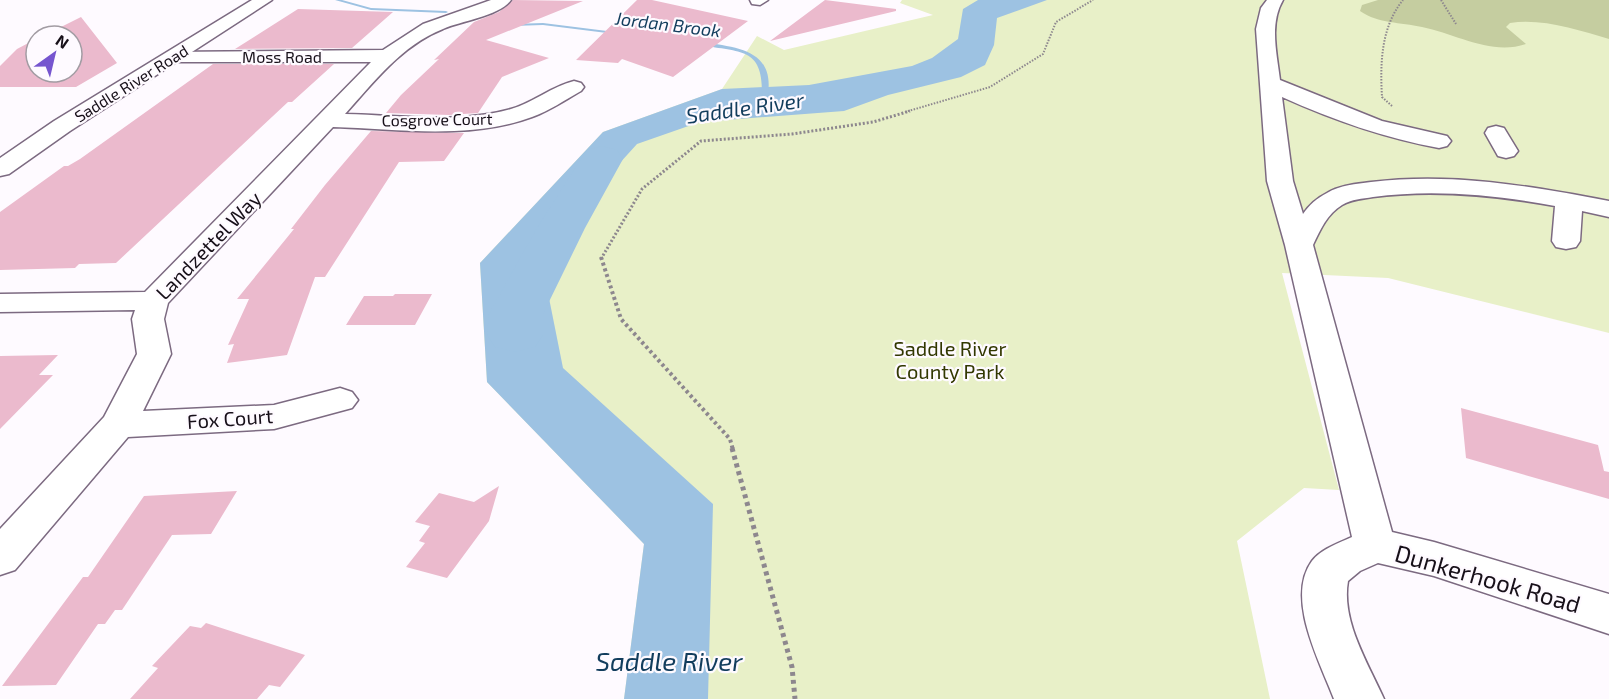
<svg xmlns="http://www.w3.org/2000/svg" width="1609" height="699" font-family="'Exo 2',sans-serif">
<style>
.green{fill:#e8f0c8}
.forest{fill:#c5cda0}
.water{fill:#9dc2e2}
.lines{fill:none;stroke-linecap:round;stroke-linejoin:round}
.stream{fill:#9dc2e2;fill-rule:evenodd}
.river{fill:#9dc2e2;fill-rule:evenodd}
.building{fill:#ebbacd}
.minor-casing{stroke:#7c6a81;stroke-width:3}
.major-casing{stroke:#7c6a81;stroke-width:3}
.path-far3{stroke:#8d878e;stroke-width:2;stroke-dasharray:1.5 1.5;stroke-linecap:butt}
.path-far2{stroke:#8d878e;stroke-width:3;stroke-dasharray:2 2;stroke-linecap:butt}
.path-far1{stroke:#8d878e;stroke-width:4;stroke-dasharray:3 3;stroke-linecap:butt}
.path{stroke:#8d878e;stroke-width:5;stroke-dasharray:4 4;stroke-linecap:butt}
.minor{fill:#fff;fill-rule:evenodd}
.major{fill:#fff;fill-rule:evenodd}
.labels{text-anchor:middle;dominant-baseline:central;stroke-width:4.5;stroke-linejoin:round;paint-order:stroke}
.far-street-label{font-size:16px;fill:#171019;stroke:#fefaff}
.far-water-label{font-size:18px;font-style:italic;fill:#123d5d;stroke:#fefaff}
.street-label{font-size:20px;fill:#171019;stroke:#fefaff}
.park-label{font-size:20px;fill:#323801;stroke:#fefaff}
.water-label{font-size:21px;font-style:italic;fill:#123d5d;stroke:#fefaff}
.near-street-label{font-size:24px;fill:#171019;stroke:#fefaff}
.near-water-label{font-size:26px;font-style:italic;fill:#123d5d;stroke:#fefaff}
</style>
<rect width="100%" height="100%" fill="#fefaff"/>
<!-- green -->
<path class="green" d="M 902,0 L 1609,0 L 1609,333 L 1388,278 L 1282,273 L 1339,490 L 1304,488 L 1237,541 L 1270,699 L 624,699 L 644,544 L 487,382 L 480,263 L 603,132 L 722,89 L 757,36 L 784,50 L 933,15 L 900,3 Z"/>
<!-- forest -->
<path class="forest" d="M 1378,0 L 1609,0 L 1609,39 C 1578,30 1542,18 1510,23 L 1506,27 L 1526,44 C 1491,56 1457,34 1422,27 C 1400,22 1379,24 1360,11 L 1362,5 Z"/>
<!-- water -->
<path class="water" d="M 978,0 L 1047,0 L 997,18 L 994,45 L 985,65 L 961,77 L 888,95 L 844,111 L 700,122 L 637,144 L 561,228 L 538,243 L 563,368 L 713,504 L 708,699 L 624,699 L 644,544 L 487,382 L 480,263 L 603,132 L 722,89 L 809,85 L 912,66 L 932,58 L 958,39 L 963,9 Z"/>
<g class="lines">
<!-- stream -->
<path class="stream" d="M 335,0 L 342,0 L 371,8 L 446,11 L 448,12 L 446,13 L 371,10 Z
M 543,23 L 615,32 L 617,33 L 615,34 L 543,25 L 512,26 L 510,25 L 512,24 Z
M 703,42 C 741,48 777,51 767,100 L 762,99 C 764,47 743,53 701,45 L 701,43 Z"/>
<!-- river -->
<path class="river" d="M 602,146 L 617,150 L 623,159 L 585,228 L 543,314 L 543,335 L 535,347 L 515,352 L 495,347 L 487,335 L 489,314 L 537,228 L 581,159 L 587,150 Z"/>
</g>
<!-- building -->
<path class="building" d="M 513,0 L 583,1 L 486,40 L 549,58 L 502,77 L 478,113 L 449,115 L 386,113 L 401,95 L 439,59 L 434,60 L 474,22 L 499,12 Z
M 637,0 L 652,0 L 748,21 L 673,77 L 622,59 L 618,63 L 576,60 Z
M 825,0 L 896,9 L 896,11 L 770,41 Z
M 298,9 L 393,12 L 352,48 L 235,49 Z
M 81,17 L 117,63 L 76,87 L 0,87 L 0,66 L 17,49 L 36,39 L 36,72 L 72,72 L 72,36 L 43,36 Z
M 213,64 L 334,64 L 292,102 L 288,102 L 116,263 L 79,264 L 75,268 L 0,270 L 0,212 L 64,166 L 68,166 L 80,159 Z
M 371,131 L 464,133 L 444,161 L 399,162 L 325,277 L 315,277 L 287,355 L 227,363 L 234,344 L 228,345 L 249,299 L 237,299 L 294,229 L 291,229 L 325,185 Z
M 395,294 L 432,294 L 415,325 L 346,325 L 364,296 L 393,296 Z
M 58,355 L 39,375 L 53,375 L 0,429 L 0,356 Z
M 1461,408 L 1598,445 L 1604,471 L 1609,472 L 1609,499 L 1466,458 Z
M 499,486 L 489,521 L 447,578 L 406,567 L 425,543 L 419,541 L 430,526 L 415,522 L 439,493 L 474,502 Z
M 237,491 L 211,534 L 172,535 L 122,610 L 115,610 L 105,624 L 98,624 L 56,685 L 2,686 L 83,577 L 88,577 L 144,496 Z
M 206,623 L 305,655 L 280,687 L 269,685 L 257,699 L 130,699 L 158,668 L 152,666 L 190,626 L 201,628 Z"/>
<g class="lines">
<!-- minor casing -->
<g class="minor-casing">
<path id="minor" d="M 491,0 L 511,0 C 500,16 461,21 443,29 C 402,45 374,82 345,114 C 398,115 458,124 511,109 C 533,103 552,86 574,81 L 581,83 L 584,87 L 581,91 C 565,100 549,111 532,117 C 470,140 397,129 333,127 L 168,303 L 164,319 L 171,354 L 143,411 L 274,405 L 340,388 L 352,392 L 358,400 L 352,408 L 274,429 L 128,437 L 15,570 L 0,575 L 0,529 L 104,417 L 137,354 L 132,319 L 135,310 L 0,312 L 0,294 L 145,292 L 371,62 L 175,62 L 168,60 L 165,56 L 168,52 L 383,50 L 423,24 Z
M 750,0 L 768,0 L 760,5 L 752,4 Z
M 1267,0 L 1283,0 C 1269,24 1277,54 1280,80 L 1382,121 L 1447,136 L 1451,141 L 1447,146 L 1439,148 C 1384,138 1333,120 1282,97 L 1293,181 L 1303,214 C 1309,205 1317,198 1327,193 C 1340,185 1356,184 1371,182 C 1452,172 1530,186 1609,201 L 1609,217 L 1582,211 L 1580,241 L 1576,247 L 1566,249 L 1556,247 L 1552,241 L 1555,206 C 1495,195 1434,189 1373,197 C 1362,199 1352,199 1342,205 C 1327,214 1320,230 1313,245 L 1392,532 L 1434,542 L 1609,594 L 1609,634 L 1434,576 L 1378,563 L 1360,571 L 1348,581 C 1341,621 1368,663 1384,699 L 1334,699 C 1320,662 1285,598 1312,561 C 1321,549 1339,543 1352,537 L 1285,245 L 1267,181 L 1256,29 L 1261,8 Z
M 1496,126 L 1504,128 L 1518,151 L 1514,156 L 1506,158 L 1498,156 L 1485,133 L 1488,128 Z"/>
</g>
<!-- major casing -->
<g class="major-casing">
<path id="major" d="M 252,0 L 272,0 L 70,131 L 9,174 L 0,176 L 0,158 L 54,121 Z"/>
</g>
<!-- path-far3 -->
<path class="path-far3" d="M 1441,0 L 1456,24
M 1392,106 L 1382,97 C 1380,63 1381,27 1403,0
M 905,112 L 990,87 L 1043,54 L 1056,22 L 1093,0"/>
<!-- path-far2 -->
<path class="path-far2" d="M 601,259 L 642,189 L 701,141 L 792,134 L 873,122 L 910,111"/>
<!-- path-far1 -->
<path class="path-far1" d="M 601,257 L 621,319 L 730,439 L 733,450"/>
<!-- path -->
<path class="path" d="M 732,448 L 792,667 L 795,699"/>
<!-- minor -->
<use href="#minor" class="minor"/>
<!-- major -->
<use href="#major" class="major"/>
</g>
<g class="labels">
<!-- far-street labels -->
<g class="far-street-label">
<text x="282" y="56">Moss Road</text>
<text transform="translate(131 83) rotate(-32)">Saddle River Road</text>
<text transform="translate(437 119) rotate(-1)">Cosgrove Court</text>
</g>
<!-- far-water labels -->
<g class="far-water-label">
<text transform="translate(668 24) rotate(7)">Jordan Brook</text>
</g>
<!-- street labels -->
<g class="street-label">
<text transform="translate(208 245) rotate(-46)">Landzettel Way</text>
<text transform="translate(230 418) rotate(-4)">Fox Court</text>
</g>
<!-- park labels -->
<g class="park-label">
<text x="950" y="348">Saddle River<tspan x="950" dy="23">County Park</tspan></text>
</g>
<!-- water labels -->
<g class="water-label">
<text transform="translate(745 107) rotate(-8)">Saddle River</text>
</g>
<!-- near-street labels -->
<g class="near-street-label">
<text transform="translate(1488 578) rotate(16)">Dunkerhook Road</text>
</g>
<!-- near-water labels -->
<g class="near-water-label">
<text x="669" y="660">Saddle River</text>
</g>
</g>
<!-- north arrow -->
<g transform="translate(54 54) rotate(34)"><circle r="28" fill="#fefaff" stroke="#a29ca3" stroke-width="1.5"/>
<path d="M0-4.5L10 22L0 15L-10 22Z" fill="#7655cf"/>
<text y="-9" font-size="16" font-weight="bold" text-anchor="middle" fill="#171019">N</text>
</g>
</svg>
